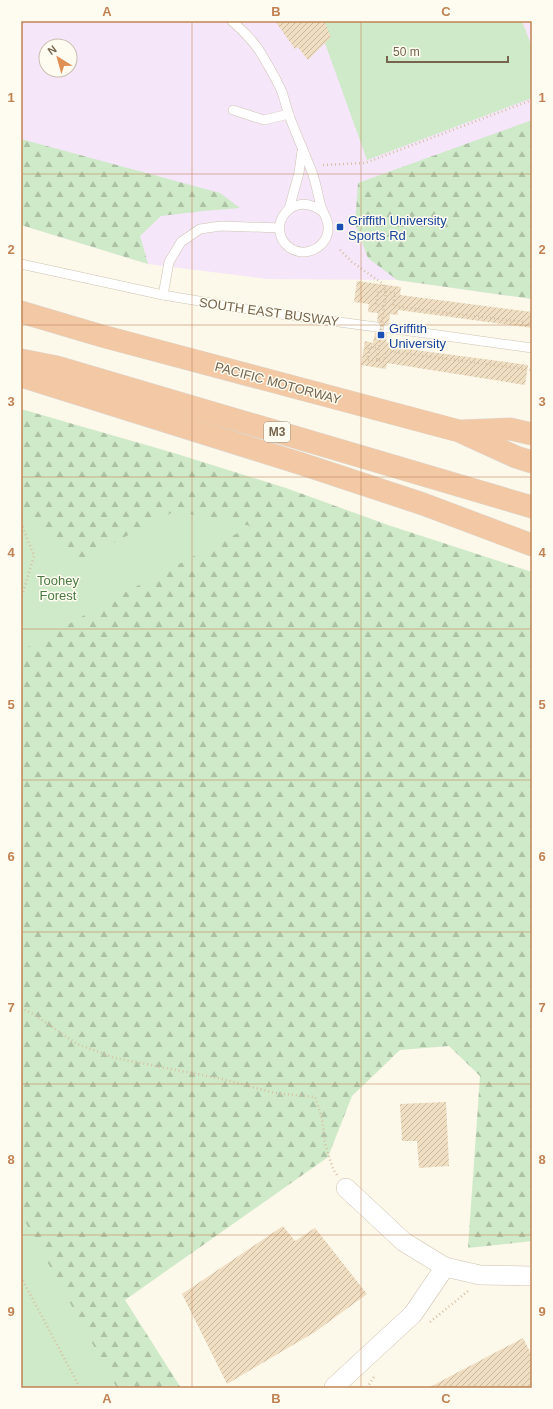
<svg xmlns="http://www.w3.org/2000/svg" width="553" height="1409" viewBox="0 0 553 1409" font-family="Arial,sans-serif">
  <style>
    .education { fill: #f5e6f9; fill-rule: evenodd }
    .forest { fill: url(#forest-firs) }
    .park { fill: #cfeac8 }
    .building { fill: url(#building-hatch) }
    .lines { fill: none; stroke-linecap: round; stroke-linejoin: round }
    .lane-casing { stroke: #cec3b0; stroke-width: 10 }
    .street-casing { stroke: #cec3b0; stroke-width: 20 }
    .highway-casing { stroke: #dbd7d1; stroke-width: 23 }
    .path { stroke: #d6c1a5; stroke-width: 2.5; stroke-dasharray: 1 3; stroke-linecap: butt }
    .lane { stroke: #fff; stroke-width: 9 }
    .street { stroke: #fff; stroke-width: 19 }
    .highway { stroke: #f3c8a4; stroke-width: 22 }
    .path-bridge { stroke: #d6c1a5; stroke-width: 2.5; stroke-dasharray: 1 3; stroke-linecap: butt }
    .grid { fill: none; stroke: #c08253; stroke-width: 1; stroke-opacity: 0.55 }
    .transit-dot { fill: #1a4fb4; stroke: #fefcf0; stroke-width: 1.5 }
    .labels { text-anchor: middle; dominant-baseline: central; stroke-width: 3; stroke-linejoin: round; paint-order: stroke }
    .shield { fill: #fefcf0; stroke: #9f927f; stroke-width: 1 }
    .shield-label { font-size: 12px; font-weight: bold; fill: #76644e }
    .transit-label { font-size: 13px; fill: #164399; stroke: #fefcf0; text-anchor: start }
    .street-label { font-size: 13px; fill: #76644e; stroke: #fefcf0 }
    .park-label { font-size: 13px; fill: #4c7b46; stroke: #fefcf0 }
    .neatline { fill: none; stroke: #c08253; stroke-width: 1.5 }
    .grid-label { font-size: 13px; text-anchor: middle; font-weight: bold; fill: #c08253 }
  </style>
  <defs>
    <pattern id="forest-firs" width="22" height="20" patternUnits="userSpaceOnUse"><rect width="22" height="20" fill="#cfeac8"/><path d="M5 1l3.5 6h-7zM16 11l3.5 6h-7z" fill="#adc1a5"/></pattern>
    <pattern id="building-hatch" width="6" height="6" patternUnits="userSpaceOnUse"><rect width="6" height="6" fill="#f0dec2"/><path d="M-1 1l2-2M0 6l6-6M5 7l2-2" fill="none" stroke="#c7b8a0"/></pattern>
  </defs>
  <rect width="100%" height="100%" fill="#fcf8ea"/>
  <!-- education -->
  <path class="education" d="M 21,21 L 532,21 L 532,299 L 397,280 L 267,279 L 148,264 L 21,225 ZM 46,46 L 70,46 L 70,70 L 46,70 Z"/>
  <!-- forest -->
  <g class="forest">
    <polygon points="532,120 532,299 397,280 368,258 355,224 358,183"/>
    <polygon points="21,139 220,193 240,208 203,211 161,216 140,236 148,264 21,225"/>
    <polygon points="21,409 174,453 286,488 388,525 532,572 532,1241 468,1248 480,1076 449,1046 400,1050 352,1096 328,1157 125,1300 181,1388 21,1388"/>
  </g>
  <!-- park -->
  <g class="park">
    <polygon points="317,21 522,21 532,47 532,98 367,160"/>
    <polygon points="21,506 82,559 175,511 251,526 122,594 21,651"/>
    <polygon points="21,1214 117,1388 21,1388"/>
  </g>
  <!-- building -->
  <g class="building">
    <polygon points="275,21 324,21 331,37 308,60 298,47 295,49"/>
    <polygon points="357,281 401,287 400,295 532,312 532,328 398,310 398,315 390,314 389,322 384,324 382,328 384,332 387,334 386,342 392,343 392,347 528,365 525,385 387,363 386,369 361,365 365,341 373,343 375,333 380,331 382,327 380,323 377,321 378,313 368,312 369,304 354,302"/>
    <polygon points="446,1102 449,1166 419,1168 417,1141 402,1141 400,1104"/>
    <polygon points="283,1226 295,1241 315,1228 367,1294 315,1332 227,1384 182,1294"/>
    <polygon points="523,1338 532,1356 532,1388 428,1388"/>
  </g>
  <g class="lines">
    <defs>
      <g id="lane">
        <path d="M 232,21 C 243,31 255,42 262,55 C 269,67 277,80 282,92 C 285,101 287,110 290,118 C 297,136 305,154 312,172 C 316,183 318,195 321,207 C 323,213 328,219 328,226 C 329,238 321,248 310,251 C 304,253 296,252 290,248 C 264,229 291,187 323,212"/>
        <polyline points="233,110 264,120 289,114"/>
        <polyline points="289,209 299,173 302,151"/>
        <polyline points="21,264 163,295 265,312 376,327"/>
        <polyline points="163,295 169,262 181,242 200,229 221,226 280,228"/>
        <polyline points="388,328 532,348"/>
      </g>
      <g id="street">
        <polyline points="346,1188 404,1242 445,1267 480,1275 532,1276"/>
        <polyline points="334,1387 413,1314 445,1267"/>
      </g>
      <g id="highway">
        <polyline points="21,312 102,336 459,431 516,457 532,462"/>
        <polyline points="21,360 57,367 532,507"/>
        <polyline points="21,376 302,464 423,504 532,545"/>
        <polyline points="462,431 510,429 532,434"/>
      </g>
    </defs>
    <!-- lane casing -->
    <use href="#lane" class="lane-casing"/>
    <!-- street casing -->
    <use href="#street" class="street-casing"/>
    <!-- highway casing -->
    <use href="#highway" class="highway-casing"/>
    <!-- path -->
    <g class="path">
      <polyline points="323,165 365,163 532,100"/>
      <polyline points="340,250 352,262 383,284 386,292 378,291 376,305 384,306"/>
      <polyline points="385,300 386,292 395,293 393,306 524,322"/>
      <polyline points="378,354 377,360 384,361 386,351 532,370"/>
      <polyline points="377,360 368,360 369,347 379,348"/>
      <polyline points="21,523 34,556 21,599"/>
      <polyline points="21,1008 33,1014 77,1044 115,1058 222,1079 275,1093 315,1097 322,1118 325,1144 333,1169 337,1175"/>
      <polyline points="21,1277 80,1388"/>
      <polyline points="430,1322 468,1291"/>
      <polyline points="367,1388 375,1375"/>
    </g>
    <!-- lane -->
    <use href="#lane" class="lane"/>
    <!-- street -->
    <use href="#street" class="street"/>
    <!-- highway -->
    <use href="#highway" class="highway"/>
    <!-- path-bridge -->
    <polyline class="path-bridge" points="378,354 385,300"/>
  </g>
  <!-- grid -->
  <path class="grid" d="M 192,21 L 192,1388M 361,21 L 361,1388M 21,174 L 532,174M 21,325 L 532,325M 21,477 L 532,477M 21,629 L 532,629M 21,780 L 532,780M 21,932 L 532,932M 21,1084 L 532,1084M 21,1235 L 532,1235"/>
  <!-- markers -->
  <g class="transit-dot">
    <rect x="336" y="223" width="8" height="8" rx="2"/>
    <rect x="377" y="331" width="8" height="8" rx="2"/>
  </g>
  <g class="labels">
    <!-- shield labels -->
    <rect class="shield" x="264" y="422" width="26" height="20" rx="3"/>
    <g class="shield-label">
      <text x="277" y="432">M3</text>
    </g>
    <!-- transit labels -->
    <g class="transit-label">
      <text x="348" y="220">Griffith University<tspan x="348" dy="15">Sports Rd</tspan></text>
      <text x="389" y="328">Griffith<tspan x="389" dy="15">University</tspan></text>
    </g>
    <!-- street labels -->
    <g class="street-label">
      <text transform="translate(269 312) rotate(8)">SOUTH EAST BUSWAY</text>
      <text transform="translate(278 383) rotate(15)">PACIFIC MOTORWAY</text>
    </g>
    <!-- park labels -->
    <g class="park-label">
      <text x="58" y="580">Toohey<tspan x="58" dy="15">Forest</tspan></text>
    </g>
  </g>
  <!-- border -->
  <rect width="553" height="1409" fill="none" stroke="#fefcf0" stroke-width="44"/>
  <!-- north arrow -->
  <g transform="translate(58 58) rotate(323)"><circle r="19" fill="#fefcf0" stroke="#c8bfaf"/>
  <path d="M0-3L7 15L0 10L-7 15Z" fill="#e08f55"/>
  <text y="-6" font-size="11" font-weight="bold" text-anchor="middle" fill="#76644e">N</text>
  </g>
  <!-- scale -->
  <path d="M387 56v6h121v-6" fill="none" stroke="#76644e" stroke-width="2"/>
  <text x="393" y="56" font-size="12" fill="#76644e" stroke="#fefcf0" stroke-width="3" paint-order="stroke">50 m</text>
  <rect x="22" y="22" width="509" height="1365" class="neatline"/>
  <g class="grid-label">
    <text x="107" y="16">A</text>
    <text x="276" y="16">B</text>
    <text x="446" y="16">C</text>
    <text x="11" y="102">1</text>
    <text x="542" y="102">1</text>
    <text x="11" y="254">2</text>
    <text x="542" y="254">2</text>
    <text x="11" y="406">3</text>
    <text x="542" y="406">3</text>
    <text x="11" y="557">4</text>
    <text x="542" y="557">4</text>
    <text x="11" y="709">5</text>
    <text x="542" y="709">5</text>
    <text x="11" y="861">6</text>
    <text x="542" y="861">6</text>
    <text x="11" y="1012">7</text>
    <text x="542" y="1012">7</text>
    <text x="11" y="1164">8</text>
    <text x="542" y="1164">8</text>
    <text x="11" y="1316">9</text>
    <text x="542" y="1316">9</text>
    <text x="107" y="1403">A</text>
    <text x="276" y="1403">B</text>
    <text x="446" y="1403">C</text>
  </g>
</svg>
